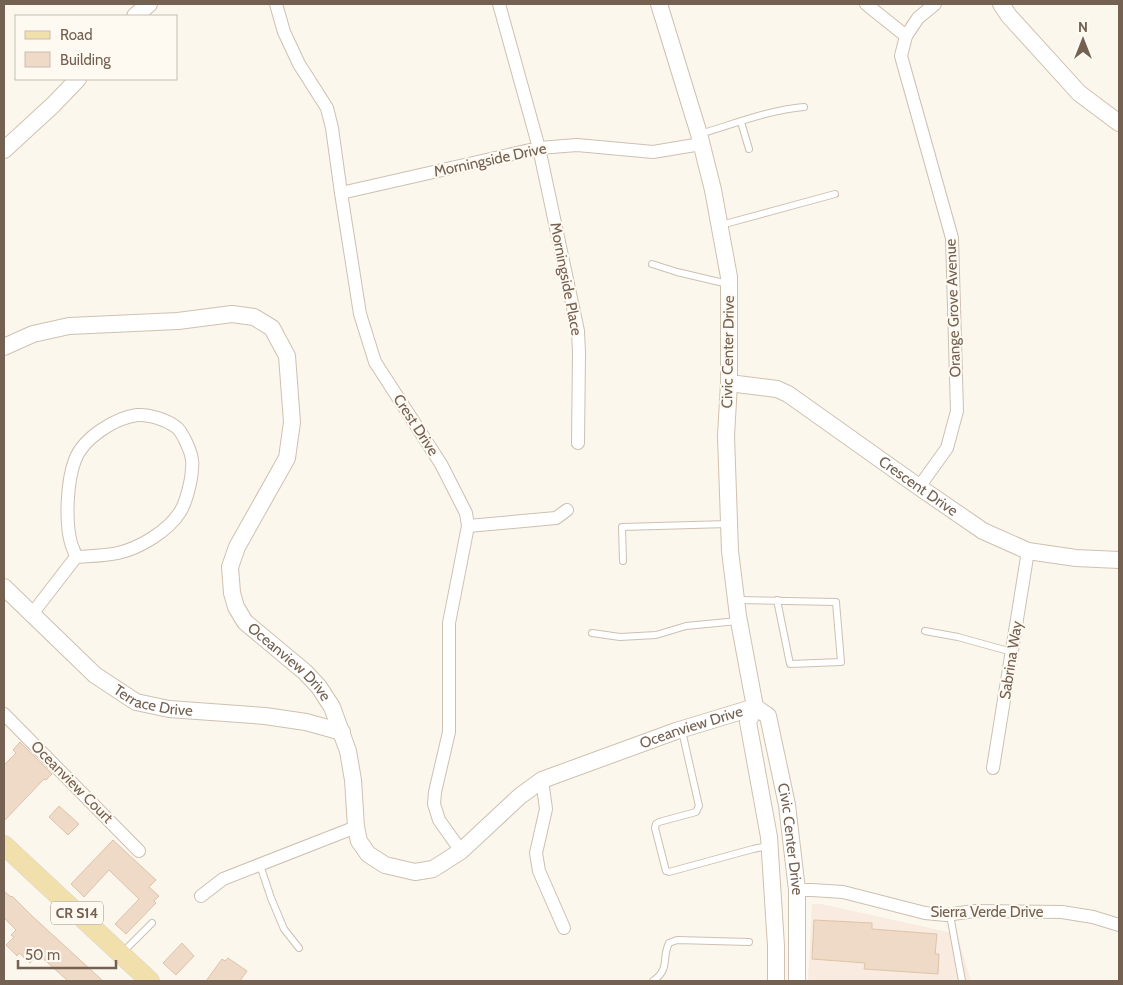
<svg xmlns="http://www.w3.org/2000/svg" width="1123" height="985" viewBox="0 0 1123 985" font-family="Cabin,sans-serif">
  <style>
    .commercial { fill: #faebe1 }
    .building { fill: #eedac6; stroke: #dfc3a8 }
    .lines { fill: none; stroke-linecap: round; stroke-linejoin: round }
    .lane-casing { stroke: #cdc0b2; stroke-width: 8 }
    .street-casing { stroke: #cdc0b2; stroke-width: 14 }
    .secondary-casing { stroke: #cfc1b0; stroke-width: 18 }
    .primary-casing { stroke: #d8d3ce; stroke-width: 20 }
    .lane { stroke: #fff; stroke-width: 6 }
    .street { stroke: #fff; stroke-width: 12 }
    .secondary { stroke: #fff; stroke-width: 16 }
    .primary { stroke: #f2e0ac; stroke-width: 19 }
    .labels { text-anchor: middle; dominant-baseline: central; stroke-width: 4; stroke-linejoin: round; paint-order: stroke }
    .shield { fill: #fefaf2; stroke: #9d8f81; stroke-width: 1 }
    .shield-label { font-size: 14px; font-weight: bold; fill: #746151 }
    .street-label { font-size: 15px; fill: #746151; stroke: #fefaf2 }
  </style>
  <rect width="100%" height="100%" fill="#fbf7ec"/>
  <!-- commercial -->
  <polygon class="commercial" points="812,904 821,904 957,934 971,981 808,981"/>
  <!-- building -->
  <g class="building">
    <polygon points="20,742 52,774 46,780 44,779 4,821 4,765 16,753 13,750"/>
    <polygon points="59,806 79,824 68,835 49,817"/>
    <polygon points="113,840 156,880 149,887 159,896 154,901 156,903 126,934 115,924 139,899 109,870 84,897 71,884"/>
    <polygon points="4,891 11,897 12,896 31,915 103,981 68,981 38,954 30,963 19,953 17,956 6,945 14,937 11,935 16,930 4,918"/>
    <polygon points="814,920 872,923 872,929 937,934 935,954 939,954 938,974 864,969 865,963 812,959"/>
    <polygon points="182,943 194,956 176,975 163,963"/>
    <polygon points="228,958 247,971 240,981 206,981 222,959 225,961"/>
  </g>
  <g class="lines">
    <defs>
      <g id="lane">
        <polyline points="741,122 749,149"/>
        <path d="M 700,134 C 734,124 769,110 804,107"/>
        <polyline points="721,225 835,194"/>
        <polyline points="652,264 677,272 728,284"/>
        <polyline points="623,561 622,527 728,524"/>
        <polyline points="738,600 836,602 841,662 790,664 777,600"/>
        <polyline points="925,631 958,637 1012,652"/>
        <polyline points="592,633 620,637 656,635 686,626 738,621"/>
        <polyline points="682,731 699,806 696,812 659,822 656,824 655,828 666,871 669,872 753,849 768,846"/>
        <polyline points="260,865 271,898 284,929 299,948"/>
        <polyline points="950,915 962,981"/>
        <polyline points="122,953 152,923"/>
        <path d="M 653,981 C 671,968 661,959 669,943 L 677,940 L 749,942"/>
      </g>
      <g id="street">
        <polyline points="276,4 284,32 299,64 327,108 332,128 341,193 360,314 375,362 441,464 466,513 468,526 449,623 449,732 435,792 434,804 439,820 461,851"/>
        <polyline points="499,4 539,148 578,331 579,353 578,443"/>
        <polyline points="866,4 906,36"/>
        <polyline points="341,193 539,148 577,145 653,152 701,144"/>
        <polyline points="919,487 947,448 957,411 952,238 901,56 906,36 918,18 935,4"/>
        <polyline points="468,526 556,518 567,510"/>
        <path d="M 32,614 L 76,557 C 90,556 105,556 118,553 C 140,548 168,531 180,512 C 186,503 192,479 192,468 C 192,466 193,463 192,461 C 192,453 182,431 176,427 C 167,420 149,414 137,415 C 115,418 83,438 75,460 C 67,481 65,521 71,543 C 72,547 75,552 76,557"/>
        <polyline points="4,714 139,851"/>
        <polyline points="993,768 1028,551"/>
        <polyline points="542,780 546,809 536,853 539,871 564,928"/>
        <polyline points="797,890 812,890 843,892 925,913 946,915 974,911 1062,912 1093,917 1119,925"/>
        <polyline points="201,896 223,879 356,827"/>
      </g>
      <g id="secondary">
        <polyline points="659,4 699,134 713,190 729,277 729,383 726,436 730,551 738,616 755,707 748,722 769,837 776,946 776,981"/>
        <polyline points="1001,4 1009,16 1079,93 1119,123"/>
        <polyline points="135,16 149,4"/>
        <polyline points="4,150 53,105 78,79"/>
        <path id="s1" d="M 4,347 L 33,334 L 69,326 L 178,321 L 232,314 L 254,317 L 272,328 L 287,356 L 292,422 L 287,458 L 237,547 L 230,567 L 232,593 L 236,607 L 245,622 L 305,672 L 319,687 L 332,707 L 348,751 L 353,780 L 356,827 L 359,841 L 368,854 L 385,865 L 415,872 L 433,869 L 461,851 L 520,796 L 542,780 L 676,731 L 755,707"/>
        <path id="s2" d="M 729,383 L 777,389 L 788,394 L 919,487 L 983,531 L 1028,551 L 1076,558 L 1119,560"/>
        <path id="s3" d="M 4,587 L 95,675 L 136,702 L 169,709 L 265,716 L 306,722 L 342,732"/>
        <path id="s4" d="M 755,707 L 768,716 L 787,805 L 797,890 L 797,981"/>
      </g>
      <polyline id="primary" points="4,845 150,981"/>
    </defs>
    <!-- lane casing -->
    <use href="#lane" class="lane-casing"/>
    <!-- street casing -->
    <use href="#street" class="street-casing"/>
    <!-- secondary casing -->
    <use href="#secondary" class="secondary-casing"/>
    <!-- primary casing -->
    <use href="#primary" class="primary-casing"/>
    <!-- lane -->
    <use href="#lane" class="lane"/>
    <!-- street -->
    <use href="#street" class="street"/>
    <!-- secondary -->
    <use href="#secondary" class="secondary"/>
    <!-- primary -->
    <use href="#primary" class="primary"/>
  </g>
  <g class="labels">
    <!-- shield labels -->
    <rect class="shield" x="51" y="901.5" width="52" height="23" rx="4"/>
    <g class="shield-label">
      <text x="77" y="913">CR S14</text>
    </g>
    <!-- street labels -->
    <g class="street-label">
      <text transform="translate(490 160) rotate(-12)">Morningside Drive</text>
      <text transform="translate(566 279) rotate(79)">Morningside Place</text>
      <text transform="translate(953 308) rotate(-92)">Orange Grove Avenue</text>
      <text transform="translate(728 352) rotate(-89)">Civic Center Drive</text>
      <text transform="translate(416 425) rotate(57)">Crest Drive</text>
      <text stroke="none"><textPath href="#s2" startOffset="220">Crescent Drive</textPath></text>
      <text transform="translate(1011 660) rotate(-81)">Sabrina Way</text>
      <text stroke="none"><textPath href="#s1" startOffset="651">Oceanview Drive</textPath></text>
      <text stroke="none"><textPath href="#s3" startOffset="192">Terrace Drive</textPath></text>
      <text stroke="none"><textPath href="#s1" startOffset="1236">Oceanview Drive</textPath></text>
      <text transform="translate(72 782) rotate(45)">Oceanview Court</text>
      <text stroke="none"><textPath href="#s4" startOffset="141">Civic Center Drive</textPath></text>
      <text x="987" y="912">Sierra Verde Drive</text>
    </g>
  </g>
  <!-- border -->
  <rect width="1123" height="985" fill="none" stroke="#746151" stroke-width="10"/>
  <!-- legend -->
  <rect x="15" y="15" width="162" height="65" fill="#fefaf2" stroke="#c7bdb2"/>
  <rect x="25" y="31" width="25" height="8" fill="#f2e0ac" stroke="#c7bdb2"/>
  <text x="60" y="40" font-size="15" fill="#746151">Road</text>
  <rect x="25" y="52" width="25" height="15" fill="#eedac6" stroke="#c7bdb2"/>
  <text x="60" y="65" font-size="15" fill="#746151">Building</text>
  <!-- north arrow -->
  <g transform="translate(1083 40)" stroke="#fefaf2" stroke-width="4" paint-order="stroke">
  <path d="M0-4L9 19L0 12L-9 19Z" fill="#746151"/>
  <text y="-8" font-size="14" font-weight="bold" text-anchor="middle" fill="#746151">N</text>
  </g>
  <!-- scale -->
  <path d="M18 960v8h98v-8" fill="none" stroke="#746151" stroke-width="2.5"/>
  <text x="25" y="960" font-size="15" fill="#746151" stroke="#fefaf2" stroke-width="4" paint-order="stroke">50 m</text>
</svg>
